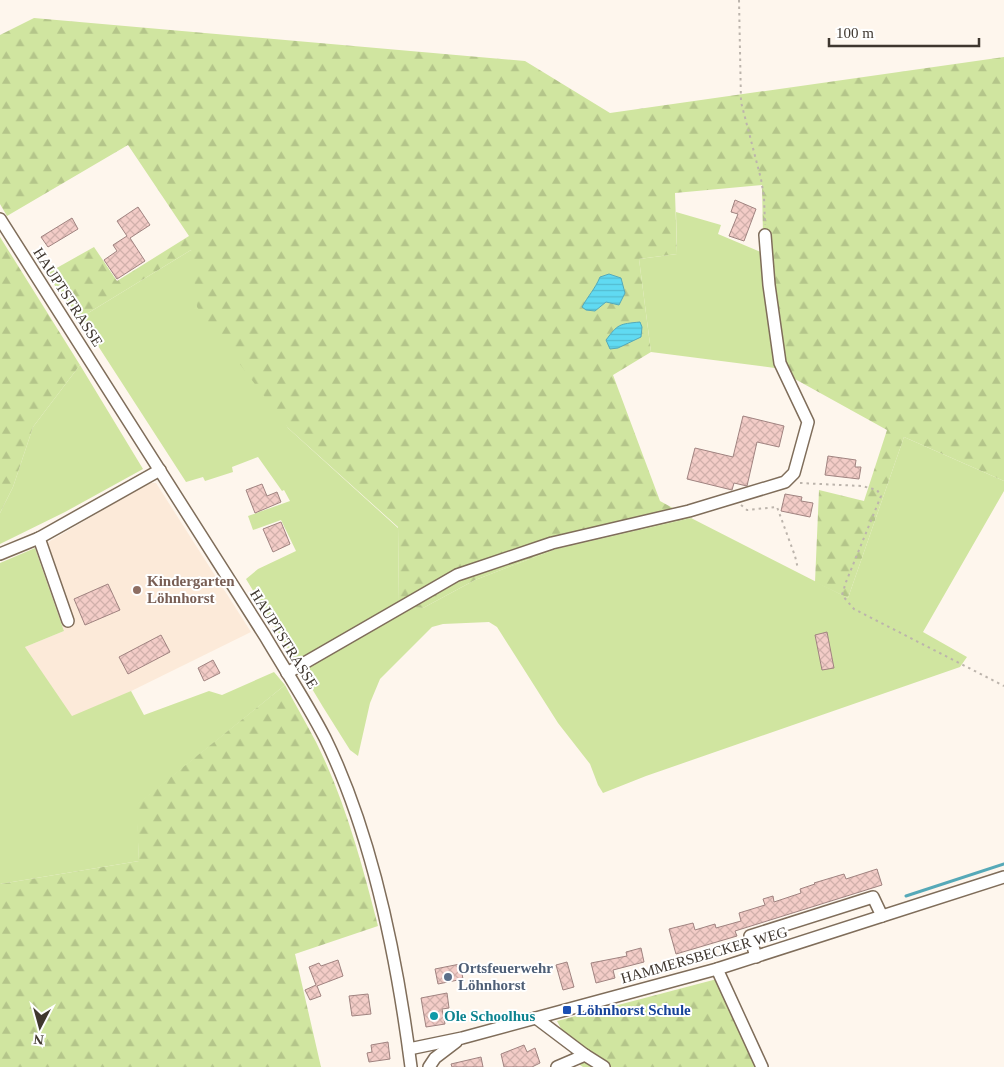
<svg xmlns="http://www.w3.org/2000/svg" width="1004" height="1067" viewBox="0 0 1004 1067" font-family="Georgia,serif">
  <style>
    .education { fill: #fcead9 }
    .grass { fill: #d0e5a0 }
    .forest { fill: url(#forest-firs) }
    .water { fill: url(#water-rules); stroke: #56a9b8 }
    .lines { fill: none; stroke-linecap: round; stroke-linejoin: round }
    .stream { stroke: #56a9b8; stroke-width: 3 }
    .building { fill: url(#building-cross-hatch); stroke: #a08380 }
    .minor-casing { stroke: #7f6d5a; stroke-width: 14 }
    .path { stroke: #bcb4ac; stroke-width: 2; stroke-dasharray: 2.5 4; stroke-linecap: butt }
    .minor { stroke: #fff; stroke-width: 11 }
    .education-dot { fill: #8d6e63; stroke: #fff; stroke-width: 2 }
    .service-dot { fill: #5c6f8a; stroke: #fff; stroke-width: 2 }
    .transit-dot { fill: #1a4fb4; stroke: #fff; stroke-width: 2 }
    .culture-dot { fill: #0f9aa8; stroke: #fff; stroke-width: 2 }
    .labels { text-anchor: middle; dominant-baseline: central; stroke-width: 4; stroke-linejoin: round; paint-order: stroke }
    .street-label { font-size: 15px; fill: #3f372f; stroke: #fff }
    .education-label { font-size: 15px; font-weight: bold; fill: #785e54; stroke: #fff; text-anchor: start }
    .service-label { font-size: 15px; font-weight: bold; fill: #4e5e75; stroke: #fff; text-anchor: start }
    .transit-label { font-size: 15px; font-weight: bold; fill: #164399; stroke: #fff; text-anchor: start }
    .culture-label { font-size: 15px; font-weight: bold; fill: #0d838f; stroke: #fff; text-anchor: start }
  </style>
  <defs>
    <pattern id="forest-firs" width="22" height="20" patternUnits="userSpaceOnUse" patternTransform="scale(1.25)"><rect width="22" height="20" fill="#d0e5a0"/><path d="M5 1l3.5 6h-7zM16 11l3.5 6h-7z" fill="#b4c58a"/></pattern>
    <pattern id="water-rules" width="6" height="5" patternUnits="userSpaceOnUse" patternTransform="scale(1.25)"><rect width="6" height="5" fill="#60daf2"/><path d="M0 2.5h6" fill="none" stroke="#54bcd0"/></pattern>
    <pattern id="building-cross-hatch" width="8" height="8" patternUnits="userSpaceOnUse" patternTransform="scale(1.25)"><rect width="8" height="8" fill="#f3ccc7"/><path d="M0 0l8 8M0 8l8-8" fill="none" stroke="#d1b0ab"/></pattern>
  </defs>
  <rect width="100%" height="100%" fill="#fef6ed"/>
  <!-- education -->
  <polygon class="education" points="149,483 156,483 251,632 113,700 72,717 25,647 64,631 35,548 45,544"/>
  <!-- grass -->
  <g class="grass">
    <polygon points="676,212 721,225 718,234 763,253 764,289 775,368 651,352 639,259 677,254"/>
    <polygon points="191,250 288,428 398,528 399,604 423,608 475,580 556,549 691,518 848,598 904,437 1004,481 1004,491 923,632 967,657 960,667 646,776 603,793 598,785 590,764 558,723 497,627 489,622 443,624 432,627 380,679 370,703 358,756 350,750 323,707 246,579 258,569 296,551 281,520 253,530 248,516 290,501 284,490 282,491 258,457 232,467 233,472 205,481 203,477 186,482 80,318"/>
    <polygon points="80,365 143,469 65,512 0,544 0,513 13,487 33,427"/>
    <polygon points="35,548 64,631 25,647 72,716 131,691 144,715 209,691 222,695 274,672 285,685 137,805 139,861 0,884 0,563"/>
  </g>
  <!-- forest -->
  <g class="forest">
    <polygon points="34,18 525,61 610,113 1004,57 1004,481 904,437 848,598 815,582 819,490 864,501 887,430 775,368 764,289 762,185 675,193 677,254 639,259 651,352 613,375 660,501 691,518 556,549 475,580 423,608 399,605 398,527 288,428 197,307 191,250 80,318 46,274 94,247 117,281 189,236 128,145 7,216 0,204 0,35"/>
    <polygon points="0,237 80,365 33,427 13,487 0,513"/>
    <path d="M 285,685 C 295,704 306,723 316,742 C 345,800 362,864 378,926 L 295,954 L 321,1067 L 0,1067 L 0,884 L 139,861 L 136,805 Z"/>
    <polygon points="717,979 757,1067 583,1067 580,1065 557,1021"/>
  </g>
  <!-- water -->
  <g class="water">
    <path d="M 609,274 L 621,278 L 625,293 L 619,305 L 606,302 L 595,311 L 586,310 L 582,307 C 588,296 595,289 600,277 Z"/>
    <path d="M 640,322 L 642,327 L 641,337 L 618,348 L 610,349 L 606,340 C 618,324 619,324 640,322 Z"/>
  </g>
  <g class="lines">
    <!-- stream -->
    <polyline class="stream" points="906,896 1004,864"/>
  </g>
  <!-- building -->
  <g class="building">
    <polygon points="735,200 756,209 744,241 729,236 738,214 731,212"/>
    <polygon points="138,207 150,225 130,238 145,261 117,279 104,260 117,251 113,245 127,236 117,221"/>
    <polygon points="72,218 78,229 48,247 41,237"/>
    <polygon points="743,416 784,426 779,447 757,442 747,486 734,483 732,490 687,479 695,448 733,457"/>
    <polygon points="828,456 856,460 855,467 861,467 859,479 825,475"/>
    <polygon points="262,484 267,496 277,492 281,502 255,513 246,490"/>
    <polygon points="785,494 802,497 801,501 813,503 810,517 781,511"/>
    <polygon points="281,522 290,544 273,552 263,529"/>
    <polygon points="108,584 120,610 85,625 74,599"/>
    <polygon points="827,632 834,668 822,670 815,635"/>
    <polygon points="161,635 170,652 128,674 119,657"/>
    <polygon points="213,660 220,673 204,681 198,668"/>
    <polygon points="877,869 882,885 735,931 737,936 676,954 669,929 693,923 695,930 715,924 716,928 741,921 739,913 765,905 763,899 773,896 774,902 801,893 800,889 815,884 814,883 844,874 846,879"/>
    <polygon points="641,948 644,962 613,970 615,978 596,983 591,963 627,956 626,952"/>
    <polygon points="338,960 343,976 317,986 321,996 310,1000 305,990 316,985 309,967 319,963 321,966"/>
    <polygon points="567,962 574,987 563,990 556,965"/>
    <polygon points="460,964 463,979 438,984 435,969"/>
    <polygon points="447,993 449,1008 442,1009 445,1024 426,1027 421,998"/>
    <polygon points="368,994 371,1014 352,1016 349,996"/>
    <polygon points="388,1042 390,1059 369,1062 367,1053 372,1052 371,1045"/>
    <polygon points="524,1045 527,1052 535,1048 540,1063 532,1067 504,1067 501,1054"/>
    <polygon points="481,1057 483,1067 452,1067 451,1064"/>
  </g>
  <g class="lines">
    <defs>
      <g id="minor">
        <path d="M 0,219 L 265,636 C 285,670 307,703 325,738 C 373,836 397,958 411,1067"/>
        <polyline points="39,538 68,621"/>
        <polyline points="0,554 39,538 160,470"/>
        <polyline points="287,673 457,575 552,543 689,511 785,482 794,473 808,422 780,363 769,285 765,235"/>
        <polyline points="756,957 750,936 873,897 882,916"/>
        <polyline points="717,969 762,1067"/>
        <polyline points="536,1018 585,1055 557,1067"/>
        <polyline points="409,1049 462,1038 717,969 1004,877"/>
        <polyline points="585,1055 604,1067"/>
        <polyline points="429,1067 435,1058 456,1042"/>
      </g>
    </defs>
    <!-- minor casing -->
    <use href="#minor" class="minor-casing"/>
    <!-- path -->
    <g class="path">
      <polyline points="739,0 741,102 761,179 764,197 765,225"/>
      <polyline points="800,483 862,486 877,490 881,496 846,582 842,595 854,609 1004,686"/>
      <polyline points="741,505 747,510 777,507 795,556 798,569"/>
    </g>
    <!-- minor -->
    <use href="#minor" class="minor"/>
  </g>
  <!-- markers -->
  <circle class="education-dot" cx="137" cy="590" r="5"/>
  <circle class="service-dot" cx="448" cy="977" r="5"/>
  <rect class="transit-dot" x="562" y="1005" width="10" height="10" rx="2.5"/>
  <circle class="culture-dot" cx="434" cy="1016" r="5"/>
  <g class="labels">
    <!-- street labels -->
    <g class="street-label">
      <text transform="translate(68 297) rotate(57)">HAUPTSTRASSE</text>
      <text transform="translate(284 639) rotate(58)">HAUPTSTRASSE</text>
      <text transform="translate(704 955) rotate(-16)">HAMMERSBECKER WEG</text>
    </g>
    <!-- education labels -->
    <g class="education-label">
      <text x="147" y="581">Kindergarten<tspan x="147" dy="17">Löhnhorst</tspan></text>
    </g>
    <!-- service labels -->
    <g class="service-label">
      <text x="458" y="968">Ortsfeuerwehr<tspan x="458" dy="17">Löhnhorst</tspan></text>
    </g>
    <!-- transit labels -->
    <g class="transit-label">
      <text x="577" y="1010">Löhnhorst Schule</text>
    </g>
    <!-- culture labels -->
    <g class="culture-label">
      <text x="444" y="1016">Ole Schoolhus</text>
    </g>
  </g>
  <!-- north arrow -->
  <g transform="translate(40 1027) rotate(186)" stroke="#ffffff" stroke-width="4" paint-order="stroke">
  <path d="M0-4L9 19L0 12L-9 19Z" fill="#3f372f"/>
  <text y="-8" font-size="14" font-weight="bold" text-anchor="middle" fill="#3f372f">N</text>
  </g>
  <!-- scale -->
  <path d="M829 38v8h150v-8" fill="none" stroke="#3f372f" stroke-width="2.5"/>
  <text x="836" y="38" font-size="15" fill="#3f372f" stroke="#ffffff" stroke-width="4" paint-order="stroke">100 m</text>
</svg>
